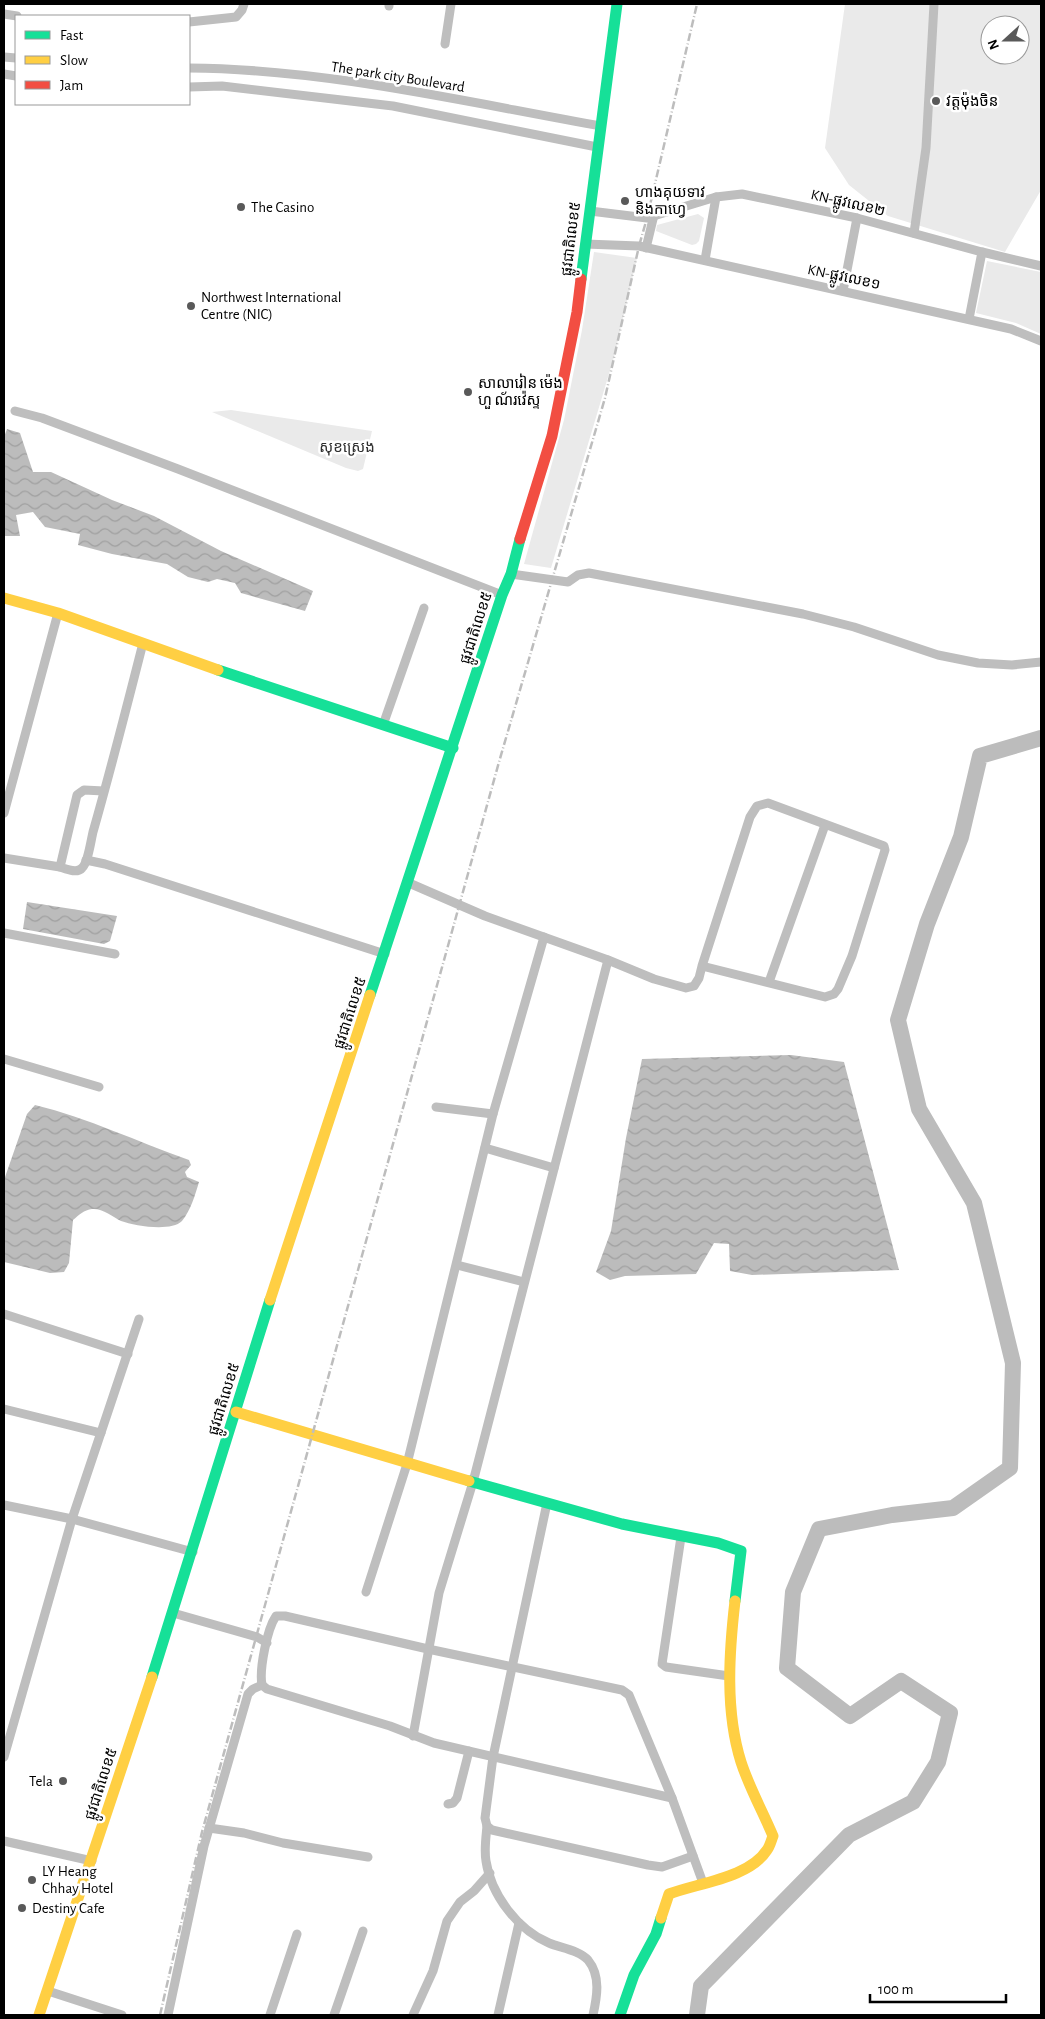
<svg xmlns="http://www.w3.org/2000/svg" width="1045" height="2019" viewBox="0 0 1045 2019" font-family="'Alegreya Sans','Noto Sans Khmer',sans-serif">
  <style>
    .park { fill: #eaeaea; fill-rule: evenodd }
    .water { fill: url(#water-waves) }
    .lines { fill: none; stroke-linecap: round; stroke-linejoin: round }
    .river { stroke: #bcbcbc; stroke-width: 16 }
    .street { stroke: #bebebe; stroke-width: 9 }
    .fast { stroke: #16e098; stroke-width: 11 }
    .slow { stroke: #ffcf43; stroke-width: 11 }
    .jam { stroke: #f24e42; stroke-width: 11 }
    .rail { stroke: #bdbdbd; stroke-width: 2.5; stroke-dasharray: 8 2.5 1 2.5; stroke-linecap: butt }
    .poi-dot { fill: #595959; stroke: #fff; stroke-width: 2 }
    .labels { text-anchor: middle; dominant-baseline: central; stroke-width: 5; stroke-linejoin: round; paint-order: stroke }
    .street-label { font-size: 15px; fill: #000; stroke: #fff }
    .poi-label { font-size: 15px; fill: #000; stroke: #fff; text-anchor: start }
    .park-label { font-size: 15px; fill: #2f2f2f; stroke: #fff }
  </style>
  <defs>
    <pattern id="water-waves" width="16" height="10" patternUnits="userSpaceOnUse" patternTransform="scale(1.25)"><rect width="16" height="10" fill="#bcbcbc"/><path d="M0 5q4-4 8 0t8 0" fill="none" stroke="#a0a0a0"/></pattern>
  </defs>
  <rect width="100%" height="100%" fill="#fff"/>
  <!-- park -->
  <g class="park">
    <path d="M 845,4 L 1041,4 L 1041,190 L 1005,252 L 888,216 L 849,185 L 825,148 ZM 990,25 L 1020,25 L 1020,55 L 990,55 Z"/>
    <polygon points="698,214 704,218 699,241 696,244 692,245 656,231 657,225"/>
    <polygon points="594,252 637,258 614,357 551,568 524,564 564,420 582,330"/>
    <polygon points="987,261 1041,272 1041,334 1016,323 976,313"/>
    <polygon points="231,410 372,431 363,469 358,471 346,468 212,412"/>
  </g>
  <!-- water -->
  <g class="water">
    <polygon points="7,429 20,433 33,472 51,472 112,500 154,516 221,551 313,591 305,611 241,593 235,583 217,579 208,582 188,577 167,564 112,554 78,545 80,534 45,527 33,512 16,515 20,536 4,536 4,437"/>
    <polygon points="27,902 117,916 110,941 104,944 23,929"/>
    <polygon points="791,1055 844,1062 899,1270 752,1275 730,1271 729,1244 714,1243 696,1274 625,1276 610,1280 596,1272 611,1231 626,1138 642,1059"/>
    <path d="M 35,1105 C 88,1118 138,1142 189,1160 L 191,1165 L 185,1172 L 187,1177 L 199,1182 C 195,1195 191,1210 182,1221 C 171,1232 135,1226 121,1221 C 113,1217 102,1208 92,1209 C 84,1210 79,1215 73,1220 L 69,1263 L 64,1272 L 50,1273 L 4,1262 L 4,1180 L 27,1114 Z"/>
  </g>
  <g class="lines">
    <!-- river -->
    <polyline class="river" points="697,2015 701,1986 849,1835 913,1802 938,1762 950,1713 901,1681 850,1716 787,1668 793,1592 819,1529 892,1515 953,1508 1010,1468 1013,1363 974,1203 919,1109 898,1020 927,924 961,837 980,756 1041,738"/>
    <!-- street -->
    <g class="street">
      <polyline points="389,6 389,4"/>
      <polyline points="4,14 17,16"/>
      <polyline points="189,22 236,17 242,10 244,4"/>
      <polyline points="445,44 451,4"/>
      <polyline points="4,57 16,58"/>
      <path d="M 189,68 C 327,69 465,102 601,126"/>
      <polyline points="4,74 16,76"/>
      <polyline points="189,87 222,86 393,106 597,147"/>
      <polyline points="590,211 647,218 716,197 742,194 857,218 982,252 1041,266"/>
      <polyline points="914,233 926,148 934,4"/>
      <polyline points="585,244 639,246 1011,329 1041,341"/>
      <polyline points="646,248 654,215"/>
      <polyline points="705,260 716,197"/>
      <polyline points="843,291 857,218"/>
      <polyline points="969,319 982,252"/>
      <polyline points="15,411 42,418 178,469 502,595"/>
      <polyline points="511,574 568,582 578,575 589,573 803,614 854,627 938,655 978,663 1012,665 1041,662"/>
      <polyline points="383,725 424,608"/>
      <path d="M 104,791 L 84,790 L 77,795 L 60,867 C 66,869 77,874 82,868 C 88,863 91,840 93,832 C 111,769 127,706 143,643"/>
      <polyline points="4,813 58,613"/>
      <polyline points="4,858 60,867"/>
      <polyline points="86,860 105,864 385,954"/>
      <polyline points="409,883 485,916 608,960 654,979 686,988 694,986 699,978 702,966 750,817 757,806 768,803 884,846 885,850 852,956 838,989 834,994 825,997 702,966"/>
      <polyline points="4,933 115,954"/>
      <polyline points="769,982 825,825"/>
      <polyline points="4,1059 99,1087"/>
      <polyline points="436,1107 493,1114"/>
      <polyline points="485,1148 554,1168"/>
      <polyline points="457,1265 524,1282"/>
      <polyline points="4,1314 128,1354"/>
      <polyline points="4,1409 101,1433"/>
      <polyline points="547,1503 493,1757 485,1818 487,1826 492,1830 648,1865 662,1867 693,1856"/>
      <polyline points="4,1505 72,1519 193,1552"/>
      <polyline points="681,1537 662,1664 666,1667 729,1676"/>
      <polyline points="366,1592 407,1464 493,1114 544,937"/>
      <polyline points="173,1613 257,1637 267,1643"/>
      <path d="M 262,1685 C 259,1670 267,1629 276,1616 L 285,1616 L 428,1649 L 622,1690 L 629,1695 L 672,1798 L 703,1883"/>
      <polyline points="262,1685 267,1689 390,1726 434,1743 672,1798"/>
      <polyline points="413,1736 439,1593 473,1482 608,960"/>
      <polyline points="4,1757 72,1519 139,1319"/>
      <polyline points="448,1804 453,1803 457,1798 469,1751"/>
      <path d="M 487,1826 C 486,1837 484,1850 486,1861 C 491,1895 518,1930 549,1943 C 561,1948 579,1950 588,1960 C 601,1976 597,1997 593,2015"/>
      <polyline points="209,1828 244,1833 283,1843 368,1857"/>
      <polyline points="4,1841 92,1861"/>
      <polyline points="48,1991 122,2015"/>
      <polyline points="168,2015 204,1846 248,1694 253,1689 262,1685"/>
      <polyline points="270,2015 297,1934"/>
      <polyline points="334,2015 363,1931"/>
      <polyline points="413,2015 433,1971 447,1921 460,1902 474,1891 490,1873"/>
      <polyline points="498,2015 519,1923"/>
    </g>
    <!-- fast -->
    <g class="fast">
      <polyline points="581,279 617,4"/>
      <polyline points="218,670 453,748"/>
      <polyline points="370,995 502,595 511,574 520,539"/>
      <polyline points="469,1481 622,1524 718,1543 741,1551 735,1601"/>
      <polyline points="152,1677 270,1300"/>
      <polyline points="620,2015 634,1975 656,1934 661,1918"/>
    </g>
    <!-- slow -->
    <g class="slow">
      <polyline points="4,598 58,613 218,670"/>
      <polyline points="270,1300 370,995"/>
      <polyline points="236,1412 469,1481"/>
      <path d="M 661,1918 L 669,1894 C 698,1883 749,1878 767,1850 C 770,1846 771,1841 773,1836 C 763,1812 749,1787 741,1762 C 725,1711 729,1653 735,1601"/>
      <polyline points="39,2015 152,1677"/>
    </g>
    <!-- jam -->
    <polyline class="jam" points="520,539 552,436 577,312 581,279"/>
    <!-- rail -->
    <polyline class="rail" points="160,2015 202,1832 499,762 605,398 639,246 647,218 697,4"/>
  </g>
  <!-- markers -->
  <g class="poi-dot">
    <circle cx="936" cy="101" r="5"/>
    <circle cx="625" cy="201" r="5"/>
    <circle cx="241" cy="207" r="5"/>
    <circle cx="191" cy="306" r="5"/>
    <circle cx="468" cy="392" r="5"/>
    <circle cx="63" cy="1781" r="5"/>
    <circle cx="32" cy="1880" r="5"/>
    <circle cx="22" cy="1908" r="5"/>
  </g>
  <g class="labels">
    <!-- street labels -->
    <g class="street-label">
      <text transform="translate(398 77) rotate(9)">The park city Boulevard</text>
      <text transform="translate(848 203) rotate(13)">KN-ផ្លូវលេខ២</text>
      <text transform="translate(571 239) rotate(-83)">ផ្លូវជាតិលេខ៥</text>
      <text transform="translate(844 277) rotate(12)">KN-ផ្លូវលេខ១</text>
      <text transform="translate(476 628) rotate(-72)">ផ្លូវជាតិលេខ៥</text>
      <text transform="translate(350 1013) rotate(-72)">ផ្លូវជាតិលេខ៥</text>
      <text transform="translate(224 1399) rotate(-73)">ផ្លូវជាតិលេខ៥</text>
      <text transform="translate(101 1784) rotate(-72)">ផ្លូវជាតិលេខ៥</text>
    </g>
    <!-- poi labels -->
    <g class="poi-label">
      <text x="946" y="101">វត្តម៉ុងចិន</text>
      <text x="635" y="192">ហាងគុយទាវ<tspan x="635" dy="17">និងកាហ្វេ</tspan></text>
      <text x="251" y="207">The Casino</text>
      <text x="201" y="297">Northwest International<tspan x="201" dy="17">Centre (NIC)</tspan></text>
      <text x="478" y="383">សាលារៀន ម៉េង<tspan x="478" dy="17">ហួ ណ័រវ៉េស្ទ</tspan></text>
      <text x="53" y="1781" text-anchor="end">Tela</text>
      <text x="42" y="1871">LY Heang<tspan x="42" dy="17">Chhay Hotel</tspan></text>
      <text x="32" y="1908">Destiny Cafe</text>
    </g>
    <!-- park labels -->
    <g class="park-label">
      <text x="347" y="447">សុខស្រេង</text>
    </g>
  </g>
  <!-- border -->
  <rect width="1045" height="2019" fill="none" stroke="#000000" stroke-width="10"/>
  <!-- legend -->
  <rect x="15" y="15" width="175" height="90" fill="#ffffff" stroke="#999999"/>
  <rect x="25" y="31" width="25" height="8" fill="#16e098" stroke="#999999"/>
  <text x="60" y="40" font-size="15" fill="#000000">Fast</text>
  <rect x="25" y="56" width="25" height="8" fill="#ffcf43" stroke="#999999"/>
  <text x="60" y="65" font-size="15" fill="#000000">Slow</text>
  <rect x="25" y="81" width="25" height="8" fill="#f24e42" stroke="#999999"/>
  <text x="60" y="90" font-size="15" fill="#000000">Jam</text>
  <!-- north arrow -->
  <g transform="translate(1005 40) rotate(249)"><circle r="24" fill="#ffffff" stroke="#999999"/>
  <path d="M0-4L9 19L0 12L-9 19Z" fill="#595959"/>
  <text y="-8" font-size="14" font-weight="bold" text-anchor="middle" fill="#000000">N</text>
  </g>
  <!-- scale -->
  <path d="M870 1994v8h136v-8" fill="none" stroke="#000000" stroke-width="2.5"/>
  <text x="878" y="1994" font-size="15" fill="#000000" stroke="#ffffff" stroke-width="4" paint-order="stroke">100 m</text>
</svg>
